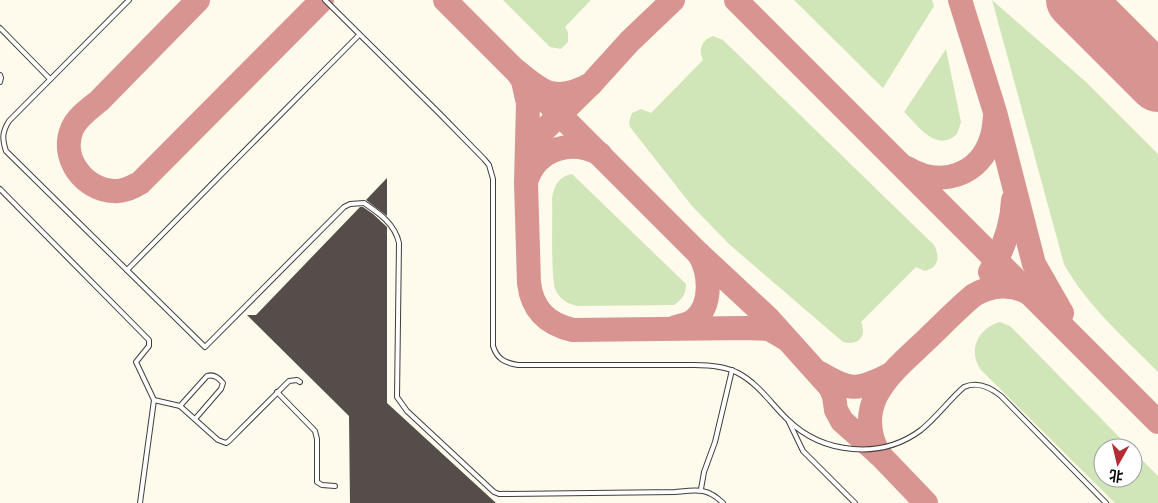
<svg xmlns="http://www.w3.org/2000/svg" width="1158" height="503" viewBox="0 0 1158 503" font-family="'Libre Baskerville','Noto Sans SC',serif">
  <style>
    .green { fill: #d0e6b8 }
    .lines { fill: none; stroke-linecap: round; stroke-linejoin: round }
    .taxiway { stroke: #d89490; stroke-width: 24 }
    .runway { stroke: #d89490; stroke-width: 58 }
    .building { fill: #544d49 }
    .service-casing { stroke: #3f3f3f; stroke-width: 6 }
    .service { stroke: #fff; stroke-width: 4 }
  </style>
  <rect width="100%" height="100%" fill="#fefaec"/>
  <!-- green -->
  <g class="green">
    <polygon points="503,0 591,0 565,27 568,32 568,42 561,49 550,47"/>
    <polygon points="794,0 932,0 934,6 883,88"/>
    <path d="M 992,0 L 1085,81 L 1158,154 L 1158,372 C 1124,337 1088,307 1064,264 Z"/>
    <path d="M 713,36 L 723,40 L 934,245 C 940,256 939,268 925,271 L 916,267 L 861,322 C 867,336 859,346 843,342 L 730,245 L 692,206 L 630,127 L 629,122 L 632,113 L 641,109 L 651,113 L 703,60 C 698,49 702,40 713,36 Z"/>
    <path d="M 946,49 L 961,122 L 957,134 C 954,136 950,140 947,140 C 930,145 915,122 904,112 Z"/>
    <path d="M 572,174 L 686,284 C 686,295 682,299 674,305 L 578,306 C 569,304 561,301 556,291 C 550,278 553,217 552,198 C 554,186 559,176 572,174 Z"/>
    <path d="M 1000,322 L 1010,326 L 1130,448 L 1103,448 L 1103,478 L 1133,478 L 1133,451 L 1158,476 L 1158,503 L 1115,503 L 981,370 C 967,351 978,328 1000,322 Z"/>
  </g>
  <g class="lines">
    <!-- taxiway -->
    <g class="taxiway">
      <path d="M 198,0 L 99,101 C 89,109 77,117 72,129 C 60,158 84,190 114,191 C 124,192 132,187 140,183 L 322,0"/>
      <polyline points="445,0 697,252 768,318 830,387 834,396 836,410 842,421 880,455 926,503"/>
      <polyline points="736,0 1158,422"/>
      <polyline points="960,0 995,112 1034,264 1062,313"/>
      <path d="M 591,84 C 557,102 545,95 517,71 L 523,81 L 528,103 L 526,183 L 529,283 C 532,309 547,324 573,330 L 746,328 L 769,329 L 786,339"/>
      <polyline points="528,157 532,143 543,131 591,84 630,41 673,0"/>
      <path d="M 907,168 C 940,188 981,176 992,136 C 994,130 994,123 995,117"/>
      <path d="M 527,179 C 538,148 572,139 600,154"/>
      <path d="M 990,272 C 1003,250 1012,226 1013,200"/>
      <path d="M 676,327 C 682,325 689,324 694,320 C 713,305 710,272 699,254"/>
      <path d="M 820,373 C 850,391 858,391 889,375"/>
      <path d="M 879,454 C 852,404 890,374 924,342 C 941,326 957,309 974,295 C 991,285 1013,283 1030,294"/>
    </g>
    <!-- runway -->
    <polyline class="runway" points="1075,0 1158,83"/>
  </g>
  <!-- building -->
  <g class="building">
    <polygon points="387,178 387,216 366,200"/>
    <polygon points="360,207 363,207 373,214 387,227 387,403 496,503 350,503 349,416 247,315 256,315"/>
  </g>
  <g class="lines">
    <defs>
      <g id="service">
        <path d="M 129,0 L 9,121 C 2,132 2,139 6,151 L 205,347 L 344,207 L 350,204 L 364,203 C 379,213 395,224 399,243 L 397,397 L 407,411 L 494,492 L 499,494 L 675,492 C 696,490 707,487 723,503"/>
        <path d="M 325,0 L 440,114 L 484,159 L 489,165 L 493,179 L 493,346 C 497,359 505,363 518,365 L 694,365 C 709,365 725,366 738,373 C 759,384 772,405 788,420 C 823,454 881,460 921,430 C 937,417 949,400 964,387 C 978,381 990,387 1001,396 L 1106,503"/>
        <polyline points="0,28 50,79"/>
        <polyline points="0,75 1,78 0,82"/>
        <polyline points="0,189 149,340 149,346 136,362 154,400 140,503"/>
        <polyline points="127,270 359,35"/>
        <polyline points="277,392 315,431 317,439 317,482 322,485 335,486"/>
        <polyline points="154,400 180,406 218,440 226,443 229,441 289,381 297,380 300,382"/>
        <path d="M 180,406 L 207,376 C 213,374 219,378 223,383 L 221,389 L 195,419"/>
        <polyline points="789,422 803,451 855,503"/>
        <polyline points="701,489 704,472 715,442 732,370"/>
      </g>
    </defs>
    <!-- service casing -->
    <use href="#service" class="service-casing"/>
    <!-- service -->
    <use href="#service" class="service"/>
  </g>
  <!-- north arrow -->
  <g transform="translate(1118 463) rotate(188)"><circle r="24" fill="#ffffff" stroke="#9e9e9e"/>
  <path d="M0-4L9 19L0 12L-9 19Z" fill="#b32d34"/>
  <text y="-8" font-size="14" font-weight="bold" text-anchor="middle" fill="#0c0c0c">北</text>
  </g>
</svg>
